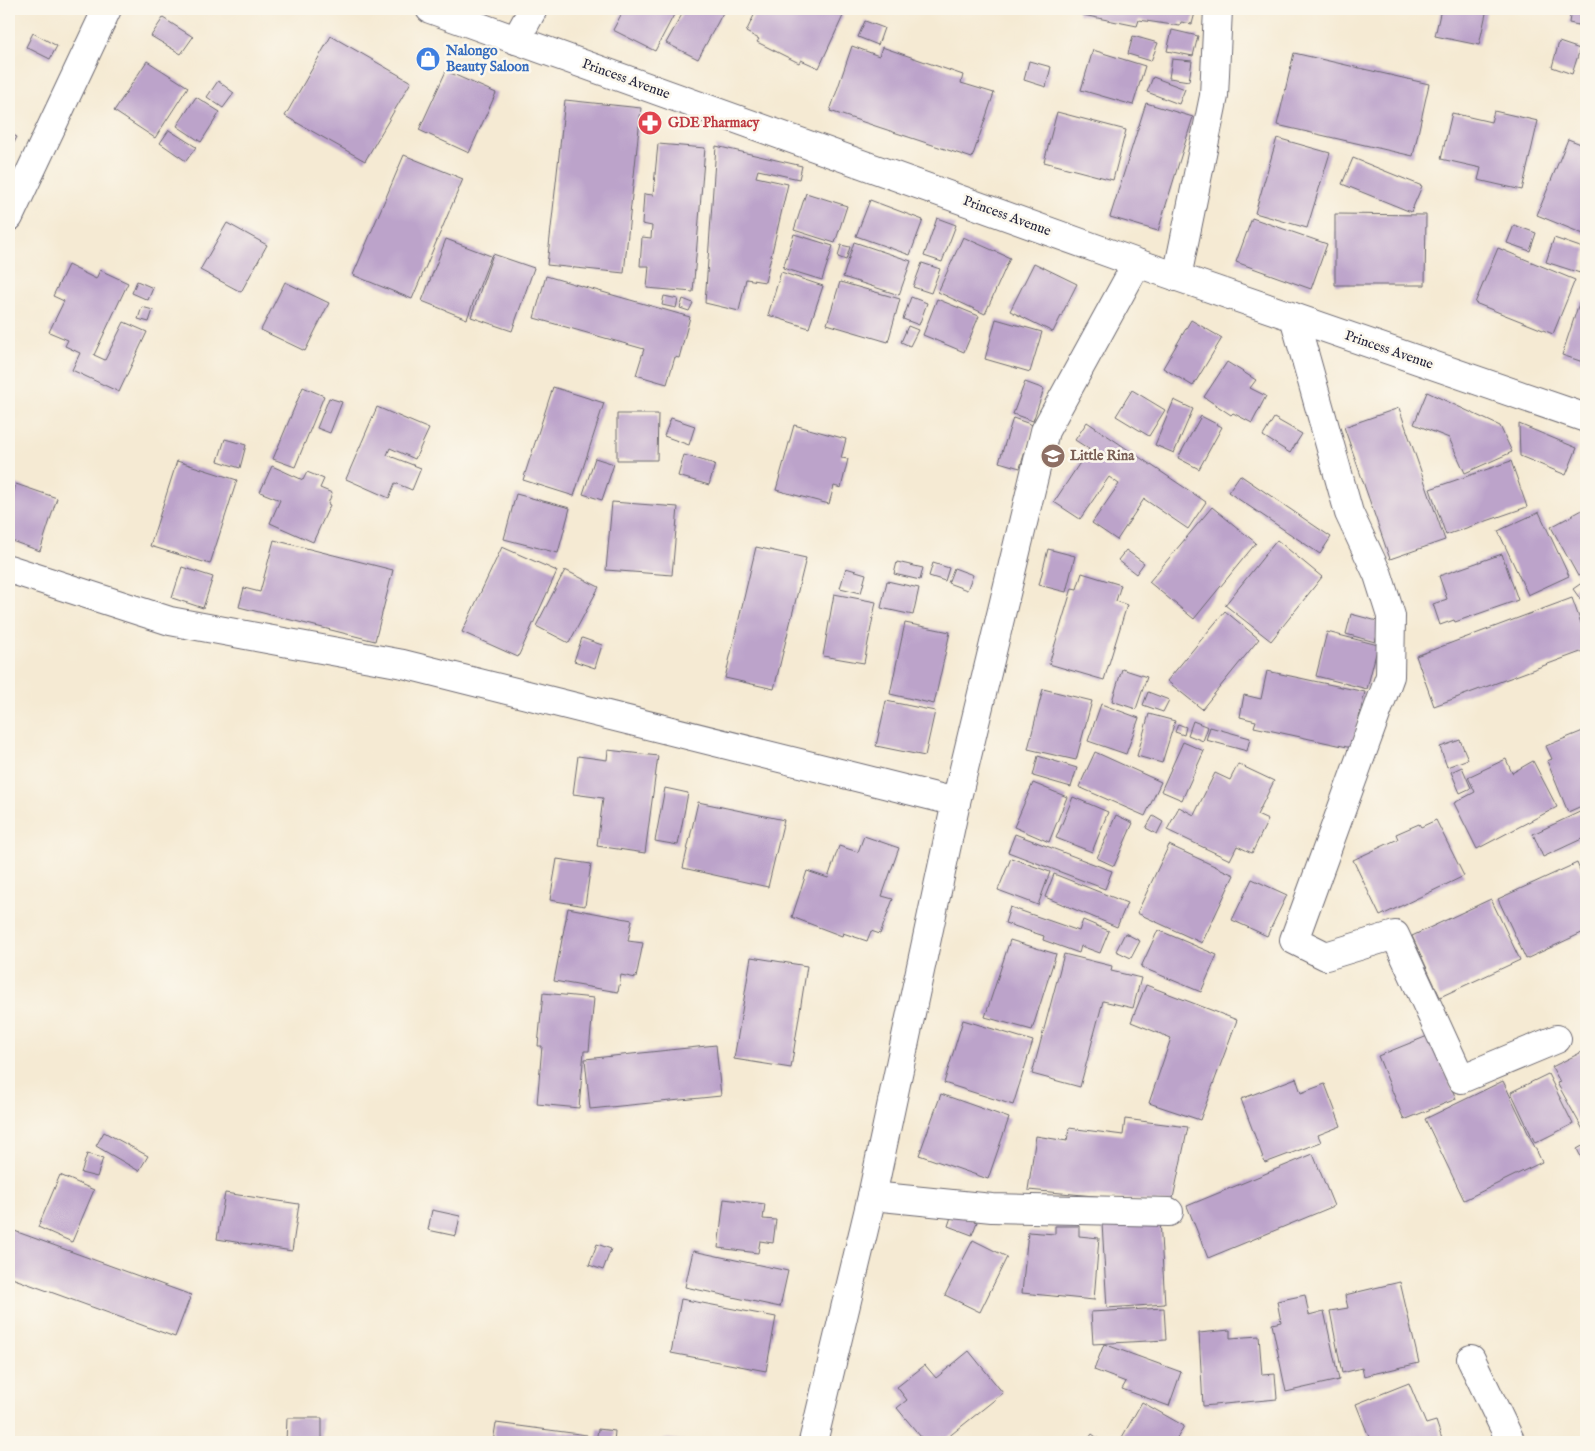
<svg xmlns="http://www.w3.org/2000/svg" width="1595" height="1451" viewBox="0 0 1595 1451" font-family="'IM FELL English',serif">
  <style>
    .building { fill: #bca3ca }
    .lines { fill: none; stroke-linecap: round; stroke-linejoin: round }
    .street-casing { stroke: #6c6870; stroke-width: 30 }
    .street { stroke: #fff; stroke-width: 28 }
    .labels { text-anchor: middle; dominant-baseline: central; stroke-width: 5; stroke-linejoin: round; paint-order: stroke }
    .shop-label { font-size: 14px; font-weight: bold; fill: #366cbe; stroke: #fbf7ec; text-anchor: start }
    .street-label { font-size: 14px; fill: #22223b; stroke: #fbf7ec }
    .health-label { font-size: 14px; font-weight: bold; fill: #be3a42; stroke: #fbf7ec; text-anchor: start }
    .education-label { font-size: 14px; font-weight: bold; fill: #785e54; stroke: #fbf7ec; text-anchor: start }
  </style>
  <rect width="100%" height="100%" fill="#fbf7ec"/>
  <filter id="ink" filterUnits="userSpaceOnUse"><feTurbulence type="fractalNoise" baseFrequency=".02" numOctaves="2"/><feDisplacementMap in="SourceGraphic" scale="10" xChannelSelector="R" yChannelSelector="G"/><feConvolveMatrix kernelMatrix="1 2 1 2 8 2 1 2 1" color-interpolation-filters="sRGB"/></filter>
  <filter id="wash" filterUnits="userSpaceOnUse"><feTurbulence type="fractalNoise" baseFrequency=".0096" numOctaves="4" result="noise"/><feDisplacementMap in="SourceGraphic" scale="20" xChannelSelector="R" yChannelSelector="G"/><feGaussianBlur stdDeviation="1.12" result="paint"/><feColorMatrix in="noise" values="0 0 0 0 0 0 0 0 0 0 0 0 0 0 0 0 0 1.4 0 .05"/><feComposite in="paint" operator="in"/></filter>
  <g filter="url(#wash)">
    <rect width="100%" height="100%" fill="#f5ead3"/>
    <g id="blocks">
      <!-- building -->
      <g class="building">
        <polygon points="613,9 677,9 655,51 613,30 622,13"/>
        <polygon points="685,9 725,9 698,59 666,43"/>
        <polygon points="757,9 827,9 843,16 819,68 801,60 799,63 757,42 759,39 746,32"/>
        <polygon points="1079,9 1196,9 1192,24 1181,22 1180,26 1139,20 1137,26 1078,14"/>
        <polygon points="1441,9 1487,9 1479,45 1435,36"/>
        <polygon points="1571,9 1586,9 1583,26 1569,23"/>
        <polygon points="163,18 193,37 181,54 151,36"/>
        <polygon points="865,21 884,28 878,45 858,37"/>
        <polygon points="1172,30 1198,36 1193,56 1167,51"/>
        <polygon points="33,33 57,46 50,59 26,47"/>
        <polygon points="331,36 411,82 365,161 285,116"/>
        <polygon points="1133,36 1158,43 1151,61 1128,54"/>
        <polygon points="1559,42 1580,49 1572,74 1552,67"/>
        <polygon points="852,46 879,56 882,47 963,75 961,83 994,93 972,158 830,111"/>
        <polygon points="1093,50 1145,66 1133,105 1081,90"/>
        <polygon points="1294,53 1429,84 1413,156 1277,125"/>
        <polygon points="1172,59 1192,61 1189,81 1169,78"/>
        <polygon points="147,61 188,87 155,138 114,111"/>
        <polygon points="1029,61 1051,67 1046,87 1024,80"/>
        <polygon points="446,71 496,93 469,153 419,130"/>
        <polygon points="1153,77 1185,89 1179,104 1147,92"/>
        <polygon points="218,81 234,93 223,108 207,97"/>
        <polygon points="196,97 220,112 201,142 177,126"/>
        <polygon points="565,100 641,108 624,273 547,265"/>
        <polygon points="1146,103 1193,117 1158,231 1110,217"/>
        <polygon points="1494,111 1538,121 1522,190 1478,180 1481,168 1441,159 1452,113 1491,122"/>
        <polygon points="1057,112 1126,130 1113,180 1044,162"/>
        <polygon points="169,130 196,147 186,161 160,143"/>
        <polygon points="9,133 17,137 9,152"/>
        <polygon points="1277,138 1330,153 1307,228 1255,213"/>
        <polygon points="1568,139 1586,146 1586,235 1537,215"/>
        <polygon points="658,144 705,148 693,292 647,288 649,266 640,266 642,237 651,238 652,226 642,224 644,194 653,195"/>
        <polygon points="716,146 802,166 799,179 758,170 756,177 788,184 765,282 746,279 739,311 705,303"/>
        <polygon points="404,155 463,179 412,299 353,275"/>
        <polygon points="1353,158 1422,186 1411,212 1342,184"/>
        <polygon points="806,193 847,206 835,243 794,230"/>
        <polygon points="870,200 923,220 910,255 856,236"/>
        <polygon points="1335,214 1426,215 1425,285 1335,285"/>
        <polygon points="937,218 956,225 942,262 924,256"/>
        <polygon points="1252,218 1327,244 1311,289 1236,262"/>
        <polygon points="227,223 267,245 241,292 200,270"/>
        <polygon points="1514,225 1536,233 1530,251 1507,243"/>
        <polygon points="794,234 833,246 822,280 783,268"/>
        <polygon points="963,237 1010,258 985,314 938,292"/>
        <polygon points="1554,238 1586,249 1580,273 1546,262"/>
        <polygon points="446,239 491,256 467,319 422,301"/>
        <polygon points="854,242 911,261 899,295 843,277"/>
        <polygon points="841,245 850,247 846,260 838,257"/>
        <polygon points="1498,248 1575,280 1553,334 1475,303"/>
        <polygon points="493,254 534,268 512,331 471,317"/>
        <polygon points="922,263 940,269 931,293 913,287"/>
        <polygon points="1034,263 1077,284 1053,332 1010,311"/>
        <polygon points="68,265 96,279 100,270 128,283 94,355 105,360 124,322 147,332 119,392 72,370 80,353 65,346 68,340 49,332 64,301 53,296"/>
        <polygon points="781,272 823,286 809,328 768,315"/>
        <polygon points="546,276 690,317 679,358 675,357 667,384 636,375 644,349 534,318"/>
        <polygon points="137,281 153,288 148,300 132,293"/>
        <polygon points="285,282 329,303 305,351 261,330"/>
        <polygon points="840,282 900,299 888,342 827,324"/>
        <polygon points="664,296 678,299 676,308 662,305"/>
        <polygon points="911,297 927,303 919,325 903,319"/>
        <polygon points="683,299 693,303 689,311 680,308"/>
        <polygon points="937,299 979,316 964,352 923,335"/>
        <polygon points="1580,300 1586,302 1586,363 1562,355"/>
        <polygon points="142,307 153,310 149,322 138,319"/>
        <polygon points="996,319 1042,332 1030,372 985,359"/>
        <polygon points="1191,320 1222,338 1193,386 1163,368"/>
        <polygon points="908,326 918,330 910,346 901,342"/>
        <polygon points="1227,362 1256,380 1250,388 1266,396 1252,423 1233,413 1231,415 1204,397"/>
        <polygon points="1025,382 1044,389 1033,421 1013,414"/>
        <polygon points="303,387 324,396 295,467 273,459"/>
        <polygon points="553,387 604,403 574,496 523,480"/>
        <polygon points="1132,390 1165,410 1149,436 1116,416"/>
        <polygon points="1427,392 1500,426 1512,452 1465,473 1449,438 1414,424"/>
        <polygon points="329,398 342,402 330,433 317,428"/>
        <polygon points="1174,400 1193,409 1174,453 1155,445"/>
        <polygon points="377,407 429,429 415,459 390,448 387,455 421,468 412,490 395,483 389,498 346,479"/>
        <polygon points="1399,408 1445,540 1390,559 1344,427"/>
        <polygon points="617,414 658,414 657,460 617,460"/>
        <polygon points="1201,416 1222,427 1199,469 1178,458"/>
        <polygon points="671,418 695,426 689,445 664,436"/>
        <polygon points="1013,418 1033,425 1020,468 999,462"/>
        <polygon points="1274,418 1302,434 1290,453 1263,436"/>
        <polygon points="1087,422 1206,502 1188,529 1144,499 1117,540 1092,523 1119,484 1109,477 1080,519 1054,502 1089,449 1075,440"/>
        <polygon points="1519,424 1577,448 1566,475 1520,456"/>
        <polygon points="794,425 846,439 841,458 848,459 841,488 834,486 829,504 776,490"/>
        <polygon points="225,439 246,445 240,468 218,461"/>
        <polygon points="684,455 715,464 709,485 678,476"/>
        <polygon points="595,458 614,464 602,500 583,494"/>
        <polygon points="177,461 237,480 210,564 150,546"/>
        <polygon points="1511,461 1527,507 1446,535 1430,489"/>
        <polygon points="272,466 303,480 307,472 324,479 320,488 332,493 328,504 330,505 313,542 270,523 280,500 260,492"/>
        <polygon points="1240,475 1331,537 1320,554 1228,492"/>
        <polygon points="16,484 57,498 40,551 9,540 9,507"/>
        <polygon points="516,494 570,508 558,553 504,539"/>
        <polygon points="612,502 678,507 672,575 606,570"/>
        <polygon points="1212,507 1256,543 1194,619 1149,582"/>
        <polygon points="1586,508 1586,572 1578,576 1551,527"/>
        <polygon points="1539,512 1569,576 1528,595 1498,531"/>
        <polygon points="274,540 393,570 375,641 239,607 244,588 260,592"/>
        <polygon points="1277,540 1322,577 1271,641 1225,605"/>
        <polygon points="502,547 557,571 518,657 462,632"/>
        <polygon points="756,547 806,558 774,689 725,678"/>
        <polygon points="1048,549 1075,556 1066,592 1039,585"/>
        <polygon points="1126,550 1144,563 1136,574 1118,560"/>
        <polygon points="1502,554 1518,600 1455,622 1454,620 1440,625 1433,604 1447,599 1439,576"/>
        <polygon points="897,562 923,568 920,580 894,574"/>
        <polygon points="933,563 949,568 945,581 929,576"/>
        <polygon points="182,567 213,577 203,608 172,598"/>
        <polygon points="846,568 866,574 861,593 840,588"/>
        <polygon points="954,568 973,575 967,590 948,583"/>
        <polygon points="565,570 599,587 569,643 536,626"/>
        <polygon points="1082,573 1121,585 1116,601 1127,605 1104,680 1049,664 1072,588 1077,589"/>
        <polygon points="1586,580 1586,607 1573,589"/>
        <polygon points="887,581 919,588 913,615 881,608"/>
        <polygon points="834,594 876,602 864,663 823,656"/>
        <polygon points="1572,598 1586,637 1586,650 1434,706 1416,656"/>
        <polygon points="1225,611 1259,639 1202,709 1167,681"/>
        <polygon points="1351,614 1381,622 1375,642 1346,634"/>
        <polygon points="905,623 950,632 934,704 890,694"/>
        <polygon points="1327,632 1378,645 1367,689 1316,676"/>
        <polygon points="582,638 602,645 595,668 574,661"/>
        <polygon points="1122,669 1147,677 1136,709 1112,701"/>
        <polygon points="1267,671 1365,692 1352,748 1254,727 1256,721 1240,717 1244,695 1261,699"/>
        <polygon points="1043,689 1092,701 1076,760 1028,749"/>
        <polygon points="1148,692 1169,700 1163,712 1143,705"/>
        <polygon points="886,701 935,711 925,756 876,746"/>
        <polygon points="1101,704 1139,718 1126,754 1088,741"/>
        <polygon points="1149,714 1175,721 1162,763 1137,756"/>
        <polygon points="1193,721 1208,727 1203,741 1188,735"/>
        <polygon points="1178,724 1186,727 1184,735 1175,732"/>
        <polygon points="1210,727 1250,738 1247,751 1206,740"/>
        <polygon points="1583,731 1586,739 1586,804 1568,812 1547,761 1552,759 1546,746"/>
        <polygon points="1460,740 1468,759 1447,767 1440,747"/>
        <polygon points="1183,742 1204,751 1182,800 1161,791"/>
        <polygon points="608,750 658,756 645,853 597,846 603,798 573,794 578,756 607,760"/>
        <polygon points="1095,752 1161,782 1145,816 1079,787"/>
        <polygon points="1038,756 1077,768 1071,787 1033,776"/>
        <polygon points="1506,759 1512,773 1533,761 1557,807 1477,849 1454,803 1475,792 1468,777"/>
        <polygon points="1238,764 1274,781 1257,815 1268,820 1252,853 1237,846 1230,860 1167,830 1179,807 1194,815 1215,773 1230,780"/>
        <polygon points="1462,767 1471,788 1460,793 1451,772"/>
        <polygon points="1033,783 1067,797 1049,842 1014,827"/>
        <polygon points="665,788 688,793 678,845 655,841"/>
        <polygon points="1073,797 1108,812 1092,852 1056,838"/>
        <polygon points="698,802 784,820 768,887 683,868"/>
        <polygon points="1586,809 1586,837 1543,857 1533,834"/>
        <polygon points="1116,815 1133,823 1114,866 1097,858"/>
        <polygon points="1153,816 1163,822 1157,834 1146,828"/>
        <polygon points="1436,820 1464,876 1380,916 1353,860 1398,839 1396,834 1419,824 1421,827"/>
        <polygon points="1015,834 1112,871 1105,889 1008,852"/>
        <polygon points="864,836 899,848 882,896 893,899 880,934 871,931 867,941 843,933 842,936 792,917 807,871 828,878 839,846 858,852"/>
        <polygon points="1169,845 1234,875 1202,943 1137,913"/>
        <polygon points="1011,858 1050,872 1038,905 998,890"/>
        <polygon points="557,859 591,864 585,906 550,900"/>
        <polygon points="1577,863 1586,885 1586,931 1526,959 1498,899"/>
        <polygon points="1054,874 1127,903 1117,927 1045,897"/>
        <polygon points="1252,879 1287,895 1267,936 1232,920"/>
        <polygon points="1491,899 1520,960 1440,997 1412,936"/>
        <polygon points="1010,907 1079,931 1083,920 1109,931 1100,953 1081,946 1079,953 1043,940 1044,936 1005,923"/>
        <polygon points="568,908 632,920 628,941 643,943 636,978 621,975 618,992 554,981"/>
        <polygon points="1158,930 1217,955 1201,992 1141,967"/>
        <polygon points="1125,933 1140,941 1131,958 1116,951"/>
        <polygon points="1010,940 1056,954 1032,1030 985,1017"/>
        <polygon points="1064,954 1112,966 1111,971 1141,978 1133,1008 1103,1001 1080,1087 1032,1074"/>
        <polygon points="751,957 807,966 791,1068 734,1059"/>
        <polygon points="1146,985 1237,1020 1200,1120 1149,1103 1171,1038 1131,1022"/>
        <polygon points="543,993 594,998 589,1051 584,1051 579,1108 537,1104 542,1046 538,1046"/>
        <polygon points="963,1020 1033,1041 1013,1105 944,1083"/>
        <polygon points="1430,1035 1456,1099 1404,1120 1378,1056"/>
        <polygon points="716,1045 721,1096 590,1109 585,1059"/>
        <polygon points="1586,1050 1586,1135 1557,1083 1560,1082 1552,1067"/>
        <polygon points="1548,1074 1573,1124 1535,1143 1511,1092"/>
        <polygon points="1296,1078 1301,1093 1325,1084 1341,1126 1318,1135 1321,1142 1265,1163 1241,1099"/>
        <polygon points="1503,1081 1542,1162 1464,1200 1425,1119"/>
        <polygon points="941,1094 1009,1118 988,1179 919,1155"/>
        <polygon points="1125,1119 1188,1127 1172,1203 1028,1190 1036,1136 1067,1141 1069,1128 1123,1135"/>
        <polygon points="104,1132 148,1156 139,1171 96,1146"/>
        <polygon points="1586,1144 1586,1167 1577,1149"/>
        <polygon points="87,1154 103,1158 97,1177 81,1173"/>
        <polygon points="1313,1154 1334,1206 1208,1258 1187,1206"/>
        <polygon points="60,1175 94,1190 72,1242 38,1227"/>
        <polygon points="225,1193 299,1204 292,1251 217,1239"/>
        <polygon points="724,1199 765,1204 763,1219 776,1220 773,1243 760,1241 758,1253 718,1248"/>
        <polygon points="432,1210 460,1216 456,1236 428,1230"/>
        <polygon points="952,1214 977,1222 972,1235 948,1226"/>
        <polygon points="1160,1219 1165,1304 1107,1308 1102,1223"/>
        <polygon points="1055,1226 1079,1226 1079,1236 1099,1238 1094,1300 1022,1293 1028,1232 1055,1234"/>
        <polygon points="9,1229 191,1295 175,1337 9,1277"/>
        <polygon points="973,1240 1007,1257 980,1312 945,1295"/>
        <polygon points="597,1244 611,1249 603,1270 589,1265"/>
        <polygon points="693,1251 788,1271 780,1307 685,1287"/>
        <polygon points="1400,1282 1419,1363 1364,1376 1362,1368 1342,1373 1330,1311 1348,1308 1345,1295"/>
        <polygon points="1305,1295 1309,1315 1324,1311 1339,1380 1286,1392 1272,1324 1281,1322 1277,1301"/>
        <polygon points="681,1299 776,1317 766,1371 671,1353"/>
        <polygon points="1164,1308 1166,1340 1093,1344 1091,1312"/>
        <polygon points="1230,1330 1230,1338 1259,1336 1262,1375 1275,1374 1277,1399 1203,1406 1199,1333"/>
        <polygon points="1104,1344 1181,1372 1169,1406 1122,1389 1126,1382 1094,1370"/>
        <polygon points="969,1351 1003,1393 942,1442 925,1442 897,1408 907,1400 897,1387 925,1365 936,1378"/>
        <polygon points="1409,1383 1426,1424 1436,1421 1443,1442 1371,1442 1356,1404"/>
        <polygon points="1142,1402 1184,1426 1175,1442 1126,1442 1121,1439"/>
        <polygon points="287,1418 322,1418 322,1442 286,1442"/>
        <polygon points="496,1423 587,1435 586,1442 493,1442"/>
        <polygon points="598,1429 615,1431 614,1442 596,1442"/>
        <polygon points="1092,1434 1103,1442 1086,1442"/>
        <polygon points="663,1438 686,1441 686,1442 662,1442"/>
      </g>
    </g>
  </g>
  <g filter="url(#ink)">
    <use href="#blocks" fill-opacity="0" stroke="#6c6870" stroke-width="1"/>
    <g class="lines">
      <defs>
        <g id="street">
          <polyline points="430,9 1137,263 1586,418"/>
          <polyline points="516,40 533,9"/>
          <polyline points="9,217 107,9"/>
          <polyline points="1177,277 1214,96 1218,9"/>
          <polyline points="1294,317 1349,513 1378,575 1391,616 1390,676 1294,940 1326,956 1395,935 1461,1079 1557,1039"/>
          <polyline points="9,569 170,621 403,664 956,802"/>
          <polyline points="872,1196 992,1208 1169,1212"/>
          <polyline points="1471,1359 1511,1442"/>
          <polyline points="813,1442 872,1196 956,802 1045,431 1137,263"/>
        </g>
      </defs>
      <!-- street casing -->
      <use href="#street" class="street-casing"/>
      <!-- street -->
      <use href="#street" class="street"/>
    </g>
  </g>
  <!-- icons -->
  <defs>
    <symbol id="shop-disc" viewBox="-11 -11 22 22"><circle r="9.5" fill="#3f7fe0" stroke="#fbf7ec"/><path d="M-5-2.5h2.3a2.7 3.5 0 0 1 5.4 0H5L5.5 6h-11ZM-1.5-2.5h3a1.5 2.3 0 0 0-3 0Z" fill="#fff"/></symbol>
    <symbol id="pharmacy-disc" viewBox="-11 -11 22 22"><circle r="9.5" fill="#e0444e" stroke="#fbf7ec"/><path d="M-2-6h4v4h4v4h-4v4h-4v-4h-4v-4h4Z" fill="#fff"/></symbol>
    <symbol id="school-disc" viewBox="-11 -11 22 22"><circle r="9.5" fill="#8d6e63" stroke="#fbf7ec"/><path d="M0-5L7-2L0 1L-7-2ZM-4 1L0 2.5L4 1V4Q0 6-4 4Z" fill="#fff"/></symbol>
  </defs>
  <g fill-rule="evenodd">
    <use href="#shop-disc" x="414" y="45" width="28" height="28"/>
    <use href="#pharmacy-disc" x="636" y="109" width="28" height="28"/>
    <use href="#school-disc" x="1039" y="442" width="28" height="28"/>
  </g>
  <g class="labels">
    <!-- shop labels -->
    <g class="shop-label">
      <text x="446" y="51">Nalongo<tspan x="446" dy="16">Beauty Saloon</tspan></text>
    </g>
    <!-- street labels -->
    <g class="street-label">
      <text transform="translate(626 79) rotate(20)">Princess Avenue</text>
      <text transform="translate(1007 216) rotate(20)">Princess Avenue</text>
      <text transform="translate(1389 350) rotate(19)">Princess Avenue</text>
    </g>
    <!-- health labels -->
    <g class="health-label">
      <text x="668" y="123">GDE Pharmacy</text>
    </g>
    <!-- education labels -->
    <g class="education-label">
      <text x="1070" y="456">Little Rina</text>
    </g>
  </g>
  <!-- margin -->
  <rect width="1595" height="1451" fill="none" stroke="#fbf7ec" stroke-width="30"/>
</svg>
